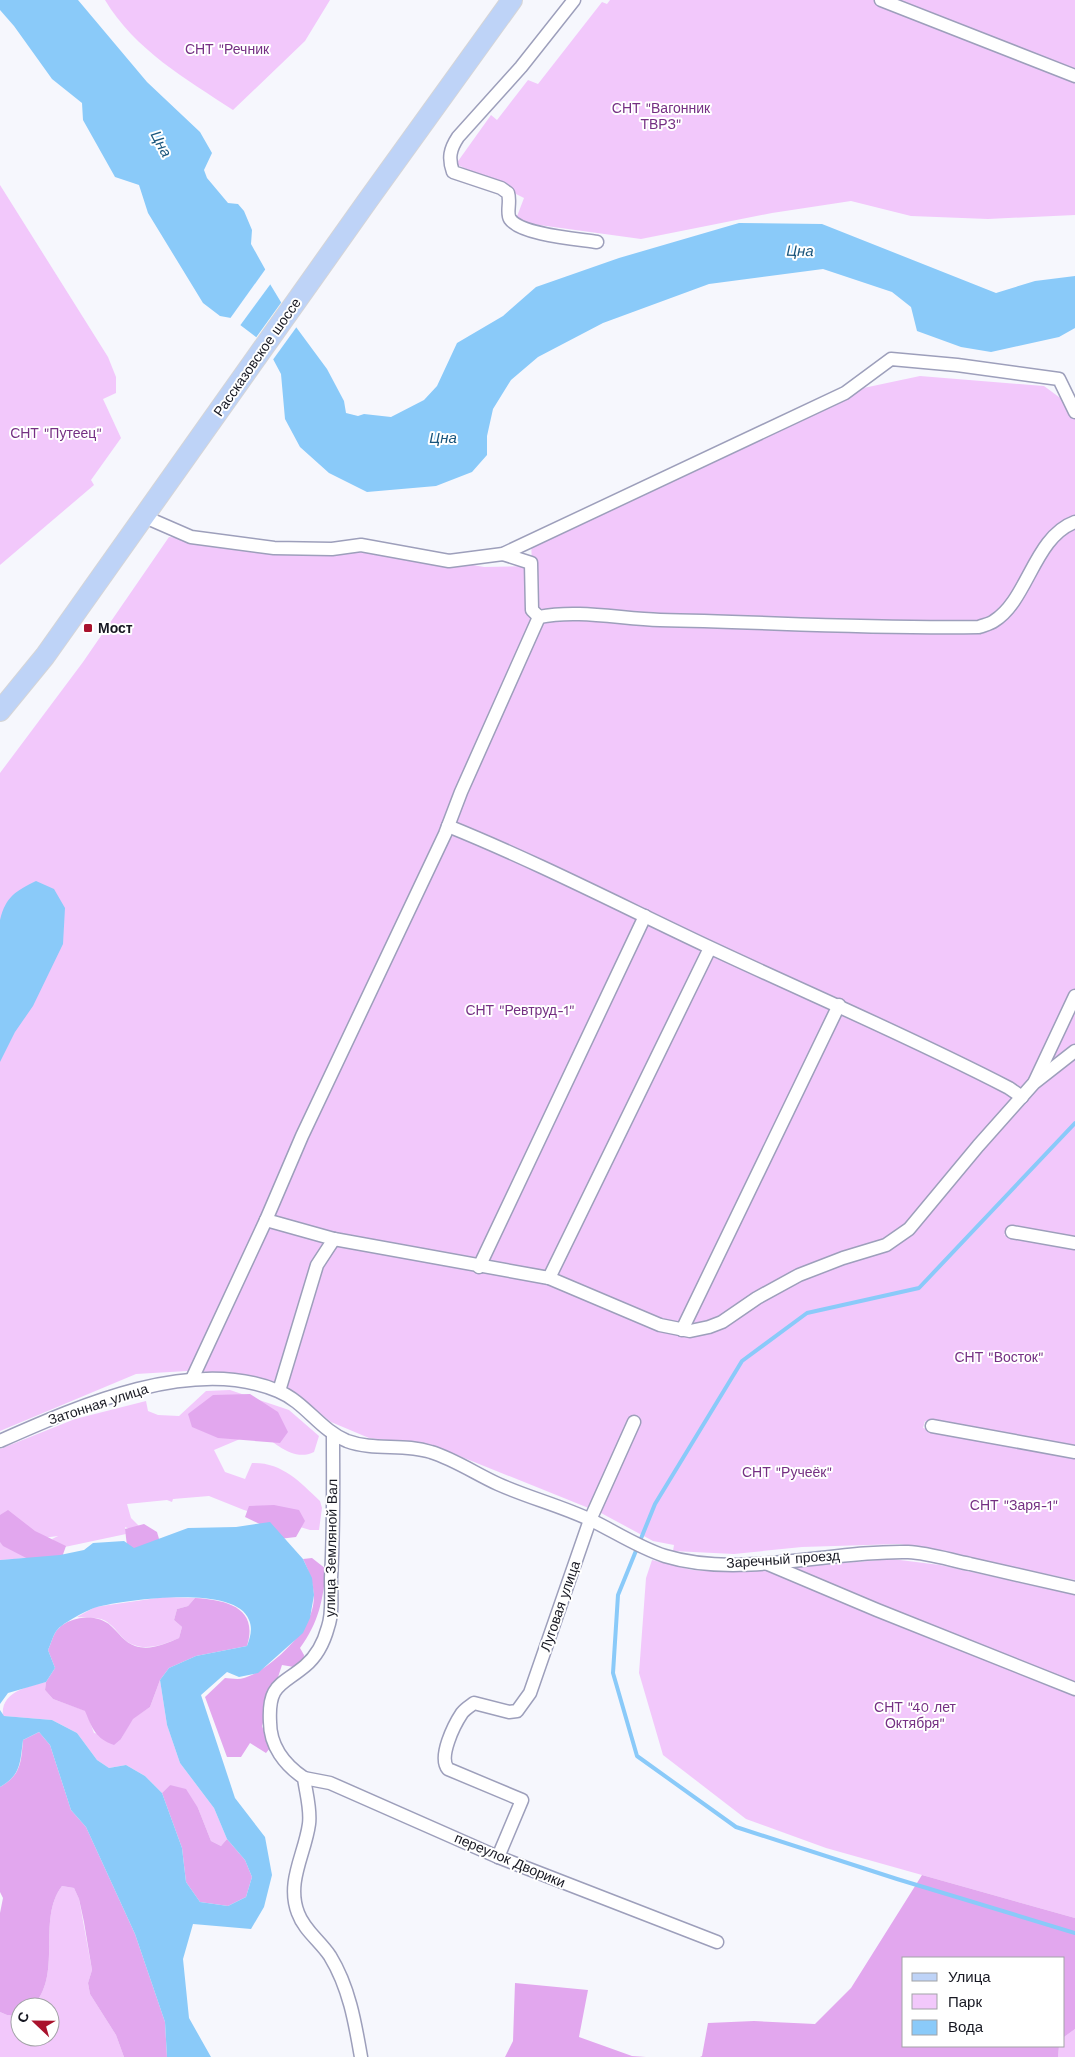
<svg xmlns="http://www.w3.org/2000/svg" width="1075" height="2057" viewBox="0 0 1075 2057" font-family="'Work Sans',sans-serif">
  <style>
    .green { fill: #f2c8fb }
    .forest { fill: #e2a7ee }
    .water { fill: #8acaf9 }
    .pier { fill: #f6f7fd }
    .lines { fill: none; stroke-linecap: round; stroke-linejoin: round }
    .stream { stroke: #8acaf9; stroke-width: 4 }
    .street-casing { stroke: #9d9fbb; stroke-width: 15 }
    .primary-casing { stroke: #d5d5d7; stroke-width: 22 }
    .street { stroke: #fff; stroke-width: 12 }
    .primary { stroke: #bed3f7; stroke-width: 20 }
    .poi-dot { fill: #a9122d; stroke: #fff; stroke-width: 2 }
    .labels { text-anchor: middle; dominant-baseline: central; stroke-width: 4; stroke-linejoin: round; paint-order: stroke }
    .park-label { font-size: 14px; fill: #753083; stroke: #fff }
    .street-label { font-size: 14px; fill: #171822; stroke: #fff }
    .poi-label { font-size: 14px; font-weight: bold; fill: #171822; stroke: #fff; text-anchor: start }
    .water-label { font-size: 15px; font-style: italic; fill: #19557c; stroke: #fff }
  </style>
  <rect width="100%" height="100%" fill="#f6f7fd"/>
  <!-- green -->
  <g class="green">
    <path d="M 105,0 L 330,0 L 305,41 L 233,110 C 186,79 135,50 105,0 Z"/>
    <polygon points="610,0 1075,0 1075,215 988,219 911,216 851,201 772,213 641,239 517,222 516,219 524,198 456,164 491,115 497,120 528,80 538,84 602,2 607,4"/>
    <polygon points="0,185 108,357 116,377 116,393 103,399 121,438 91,480 94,485 0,565"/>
    <polygon points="920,376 1044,386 1063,400 1075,414 1075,1239 1010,1228 1004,1235 1075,1247 1075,1448 925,1421 923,1428 1075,1455 1075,1580 900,1544 802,1547 734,1554 673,1551 674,1545 653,1541 601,1513 432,1445 369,1438 331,1422 289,1389 269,1380 234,1373 187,1371 136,1374 0,1431 0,773 83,662 169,537 293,547 361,545 484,567 532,566 531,539 854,390"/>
    <path d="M 230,1390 L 289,1410 L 319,1436 L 314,1452 C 294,1462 274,1443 259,1431 L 214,1450 L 225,1472 L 245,1479 L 252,1463 C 282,1462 300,1482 320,1501 L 322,1508 L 319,1530 L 310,1530 L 244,1510 L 209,1496 L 173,1499 L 172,1502 L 167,1500 L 127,1504 L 131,1518 L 142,1529 L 135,1531 L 125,1527 L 126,1534 L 60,1548 L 52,1539 L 58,1536 L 3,1543 L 28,1558 L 0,1560 L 0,1449 L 75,1419 L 146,1401 L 148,1411 L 158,1415 L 179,1416 L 206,1391 Z"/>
    <polygon points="892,1559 940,1565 1075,1595 1075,1918 826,1848 746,1819 663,1755 639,1673 646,1578 652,1560 692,1570 733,1572"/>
    <path d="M 164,1597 L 195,1598 L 188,1606 L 177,1609 L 174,1620 L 182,1627 L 179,1638 C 161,1646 138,1654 122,1637 C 116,1630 110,1622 101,1619 C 94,1617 85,1618 77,1617 L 95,1607 Z"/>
    <path d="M 160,1680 L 167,1725 L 180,1763 L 214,1808 L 227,1839 L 221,1846 L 211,1841 L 198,1808 L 170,1785 L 162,1793 L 145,1776 L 126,1765 L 109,1768 L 97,1760 L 77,1733 L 52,1720 L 3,1716 C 0,1691 30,1686 46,1682 L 45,1690 L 53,1699 L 86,1711 L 94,1733 L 121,1739 L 132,1719 L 150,1707 Z"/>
    <path d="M 62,1886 L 74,1888 L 79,1899 L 92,1970 L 88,1983 L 90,1994 L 116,2035 L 124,2057 L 0,2057 L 0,2012 L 7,2015 L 20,2016 L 20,2037 L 50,2037 L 50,2007 L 32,2007 C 64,1975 36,1920 62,1886 Z"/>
    <polygon points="1075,2029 1075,2057 1058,2057 1059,2046 1064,2046 1064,2037"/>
  </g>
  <!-- forest -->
  <g class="forest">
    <polygon points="250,1394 278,1412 288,1432 280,1443 218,1438 192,1427 188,1414 213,1395"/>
    <polygon points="274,1505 299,1510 305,1521 296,1537 279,1539 268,1528 245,1517 249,1506"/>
    <polygon points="8,1510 35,1531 66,1546 61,1560 34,1562 3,1546 0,1542 0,1515"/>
    <polygon points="144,1524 157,1532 162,1549 128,1554 125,1529"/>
    <path d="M 312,1558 L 326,1569 C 323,1600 319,1622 300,1648 L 304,1655 L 303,1664 L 294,1667 L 282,1665 L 262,1726 L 270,1748 L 266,1753 L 250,1743 L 241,1757 L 227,1757 L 205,1697 L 225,1678 C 230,1678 238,1680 244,1678 C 269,1670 305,1636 312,1610 C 317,1593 311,1575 303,1559 Z"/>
    <path d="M 195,1598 C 226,1600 259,1607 247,1646 L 196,1656 L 169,1668 L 160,1680 L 150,1707 L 133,1719 L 121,1739 L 114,1745 C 96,1739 92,1728 85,1711 L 53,1699 L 45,1690 L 46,1682 L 55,1668 L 48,1650 C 51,1644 53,1634 58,1629 C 71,1616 97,1613 111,1626 C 119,1633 124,1642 135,1646 C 150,1651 165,1644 179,1638 L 182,1627 L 174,1620 L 177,1609 L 188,1606 Z"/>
    <path d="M 39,1732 L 50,1745 L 71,1810 L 86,1827 L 135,1934 L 165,2022 L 167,2057 L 124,2057 L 116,2035 L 90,1994 L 88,1983 L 92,1970 L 84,1922 L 79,1899 L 74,1888 L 62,1886 C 36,1920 64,1975 32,2007 L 20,2007 L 19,2016 L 7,2015 L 0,2012 L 0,1913 L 3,1898 L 0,1892 L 0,1787 C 21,1775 21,1763 23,1740 Z"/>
    <polygon points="170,1785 186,1789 198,1808 211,1841 221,1846 227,1839 245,1860 252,1877 246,1897 228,1906 200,1902 186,1882 182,1848 162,1793"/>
    <polygon points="922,1875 1075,1918 1075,2029 1064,2037 1064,1958 904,1958 904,2046 1059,2046 1058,2057 700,2057 702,2056 708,2023 754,2021 815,2024 851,1988"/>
    <polygon points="515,1983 588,1990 579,2037 632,2056 646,2057 505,2057 513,2041"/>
  </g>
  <!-- water -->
  <g class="water">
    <polygon points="0,0 78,0 147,82 200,132 212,153 204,170 207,178 228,203 238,204 244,211 252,230 251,244 265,269 270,284 296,327 327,369 344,401 346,413 358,416 364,414 391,417 424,400 437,386 457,343 503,316 536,287 619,258 739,223 822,224 996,293 1035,281 1075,276 1075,328 1059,337 991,352 961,347 917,331 911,307 892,292 823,269 709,284 603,323 538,357 511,380 493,409 487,436 487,455 472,472 436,486 367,492 329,473 300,447 285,419 281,374 273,359 256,337 231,318 220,316 203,303 148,213 139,185 115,177 83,120 82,103 52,79 14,26 0,10"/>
    <path d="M 36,881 L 54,889 L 65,908 L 63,944 L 33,1006 L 15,1032 L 0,1062 L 0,920 C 6,896 16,891 36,881 Z"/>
    <path d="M 270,1522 L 303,1559 L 312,1578 L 314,1595 L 310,1618 L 303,1633 L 258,1673 L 239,1677 L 227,1672 L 201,1695 L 235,1798 L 265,1837 L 272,1875 L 264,1907 L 251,1929 L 193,1924 L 183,1959 L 189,2018 L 211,2057 L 167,2057 L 165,2022 L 135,1934 L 86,1827 L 71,1810 L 50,1745 L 39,1732 L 23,1740 C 20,1763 21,1775 0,1787 L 0,1710 L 4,1716 L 52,1720 L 77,1733 L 97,1760 L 109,1768 L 126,1765 L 145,1776 L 162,1793 L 182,1848 L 186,1882 L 200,1902 L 228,1906 L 246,1897 L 252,1877 L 245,1860 L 227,1839 L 214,1808 L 180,1763 L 167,1725 L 160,1680 L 169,1668 L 196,1656 L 247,1646 C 250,1638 253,1629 249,1620 C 236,1584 126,1600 97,1607 C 89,1609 63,1623 58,1629 C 53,1634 51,1644 48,1650 L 55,1668 L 46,1682 L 8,1693 L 0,1704 L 0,1560 L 60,1555 L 84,1550 L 93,1543 L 124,1541 L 134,1548 L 188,1528 L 236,1527 Z"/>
  </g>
  <!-- pier -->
  <g class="pier">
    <polygon points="267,267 272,282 239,327 229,320"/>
    <polygon points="283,300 298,325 272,361 255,339"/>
  </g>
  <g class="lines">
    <!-- stream -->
    <polyline class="stream" points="1075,1123 919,1288 807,1313 742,1361 655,1504 618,1595 613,1673 637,1756 736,1827 897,1879 1075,1933"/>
    <defs>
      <g id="street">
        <path d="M 574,0 L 521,67 L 458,137 C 450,149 448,158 453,172 L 501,188 L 508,193 C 511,202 506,213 510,219 C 521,235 578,239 597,242"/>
        <polyline points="881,0 1075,76"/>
        <polyline points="145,517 191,537 274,548 332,549 361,545 449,561 503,554 845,393 891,359 957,365 1059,379 1075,412"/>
        <path d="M 503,554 L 531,563 L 532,610 L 539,617 C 578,609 621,619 660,620 C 767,622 872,629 979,627 C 984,625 990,624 994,621 C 1028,600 1034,537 1075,522"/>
        <path d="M 448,826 C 537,862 622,906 709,947 C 809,994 911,1037 1009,1088 L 1022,1097"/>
        <polyline points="1035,1081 1075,996"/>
        <polyline points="266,1220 334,1239 317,1265 279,1391"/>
        <polyline points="1012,1232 1075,1243"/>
        <polyline points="334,1239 549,1278 660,1325 690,1331 709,1327 722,1322 757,1298 799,1275 843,1258 886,1245 909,1229 978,1146 1034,1083 1075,1051"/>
        <polyline points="479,1267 645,916"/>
        <polyline points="549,1278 710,948"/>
        <polyline points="682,1330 839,1005"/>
        <polyline points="192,1379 266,1220 302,1136 445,834 461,792 539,617"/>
        <polyline points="932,1426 1075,1452"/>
        <path d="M 333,1434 C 333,1482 334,1530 331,1578 C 331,1594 333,1613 328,1627 C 324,1642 317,1656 305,1666 C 281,1686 268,1684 270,1722 C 270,1746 285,1765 304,1778 C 306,1793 311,1809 309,1824 C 305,1854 286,1882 298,1913 C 304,1930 320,1941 330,1956 C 349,1987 355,2022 361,2057"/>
        <path d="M 0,1441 C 79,1406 193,1355 278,1391 C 305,1402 320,1430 347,1441 C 374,1451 404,1443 431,1452 C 454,1459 476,1474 498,1484 C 529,1498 562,1506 593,1521 C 617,1533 640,1548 665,1556 C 740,1579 831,1550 908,1552 C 929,1553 950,1560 970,1564 C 1005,1572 1040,1580 1075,1588"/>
        <polyline points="768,1564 877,1610 1075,1689"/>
        <polyline points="304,1778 330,1783 498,1857 717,1942"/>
        <path d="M 498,1857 L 522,1800 L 448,1769 C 438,1757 454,1725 462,1713 C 465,1709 470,1706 474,1703 L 509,1712 L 517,1711 L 530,1693 L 590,1520 L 634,1422"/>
      </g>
      <polyline id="primary" points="0,711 45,656 368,200 512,0"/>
    </defs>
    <!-- street casing -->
    <use href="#street" class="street-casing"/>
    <!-- primary casing -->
    <use href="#primary" class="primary-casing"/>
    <!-- street -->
    <use href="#street" class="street"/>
    <!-- primary -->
    <use href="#primary" class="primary"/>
  </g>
  <!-- markers -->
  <rect class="poi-dot" x="83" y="623" width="10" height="10" rx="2.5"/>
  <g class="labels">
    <!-- park labels -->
    <g class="park-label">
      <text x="227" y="49">СНТ "Речник</text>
      <text x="661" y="108">СНТ "Вагонник<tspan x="661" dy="16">ТВРЗ"</tspan></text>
      <text x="56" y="433">СНТ "Путеец"</text>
      <text x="520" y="1010">СНТ "Ревтруд-1"</text>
      <text x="999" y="1357">СНТ "Восток"</text>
      <text x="787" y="1472">СНТ "Ручеёк"</text>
      <text x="1014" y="1505">СНТ "Заря-1"</text>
      <text x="915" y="1707">СНТ "40 лет<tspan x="915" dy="16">Октября"</tspan></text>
    </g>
    <!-- street labels -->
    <g class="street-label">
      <text transform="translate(257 357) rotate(-55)">Рассказовское шоссе</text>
      <text transform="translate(98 1404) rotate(-18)">Затонная улица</text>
      <text transform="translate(331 1548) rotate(-89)">улица Земляной Вал</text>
      <text transform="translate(783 1559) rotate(-4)">Заречный проезд</text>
      <text transform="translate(560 1606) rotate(-71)">Луговая улица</text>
      <text transform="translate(510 1860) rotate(23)">переулок Дворики</text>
    </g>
    <!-- poi labels -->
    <g class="poi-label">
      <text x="98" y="628">Мост</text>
    </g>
    <!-- water labels -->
    <g class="water-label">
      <text transform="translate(161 144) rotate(62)">Цна</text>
      <text transform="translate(800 251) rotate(1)">Цна</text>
      <text x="443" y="438">Цна</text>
    </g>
  </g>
  <!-- legend -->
  <rect x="902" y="1957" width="162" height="90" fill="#ffffff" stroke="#a2a3a7"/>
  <rect x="912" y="1973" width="25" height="8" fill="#bed3f7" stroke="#a2a3a7"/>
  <text x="948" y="1982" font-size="15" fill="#171822">Улица</text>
  <rect x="912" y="1994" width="25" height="15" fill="#f2c8fb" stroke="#a2a3a7"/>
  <text x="948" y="2007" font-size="15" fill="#171822">Парк</text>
  <rect x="912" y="2020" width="25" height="15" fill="#8acaf9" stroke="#a2a3a7"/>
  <text x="948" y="2032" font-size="15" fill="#171822">Вода</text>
  <!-- north arrow -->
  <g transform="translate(35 2022) rotate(292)"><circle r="24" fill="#ffffff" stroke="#a2a3a7"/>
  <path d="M0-4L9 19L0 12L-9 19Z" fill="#a9122d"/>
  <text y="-8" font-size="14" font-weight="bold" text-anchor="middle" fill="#171822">С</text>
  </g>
</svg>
